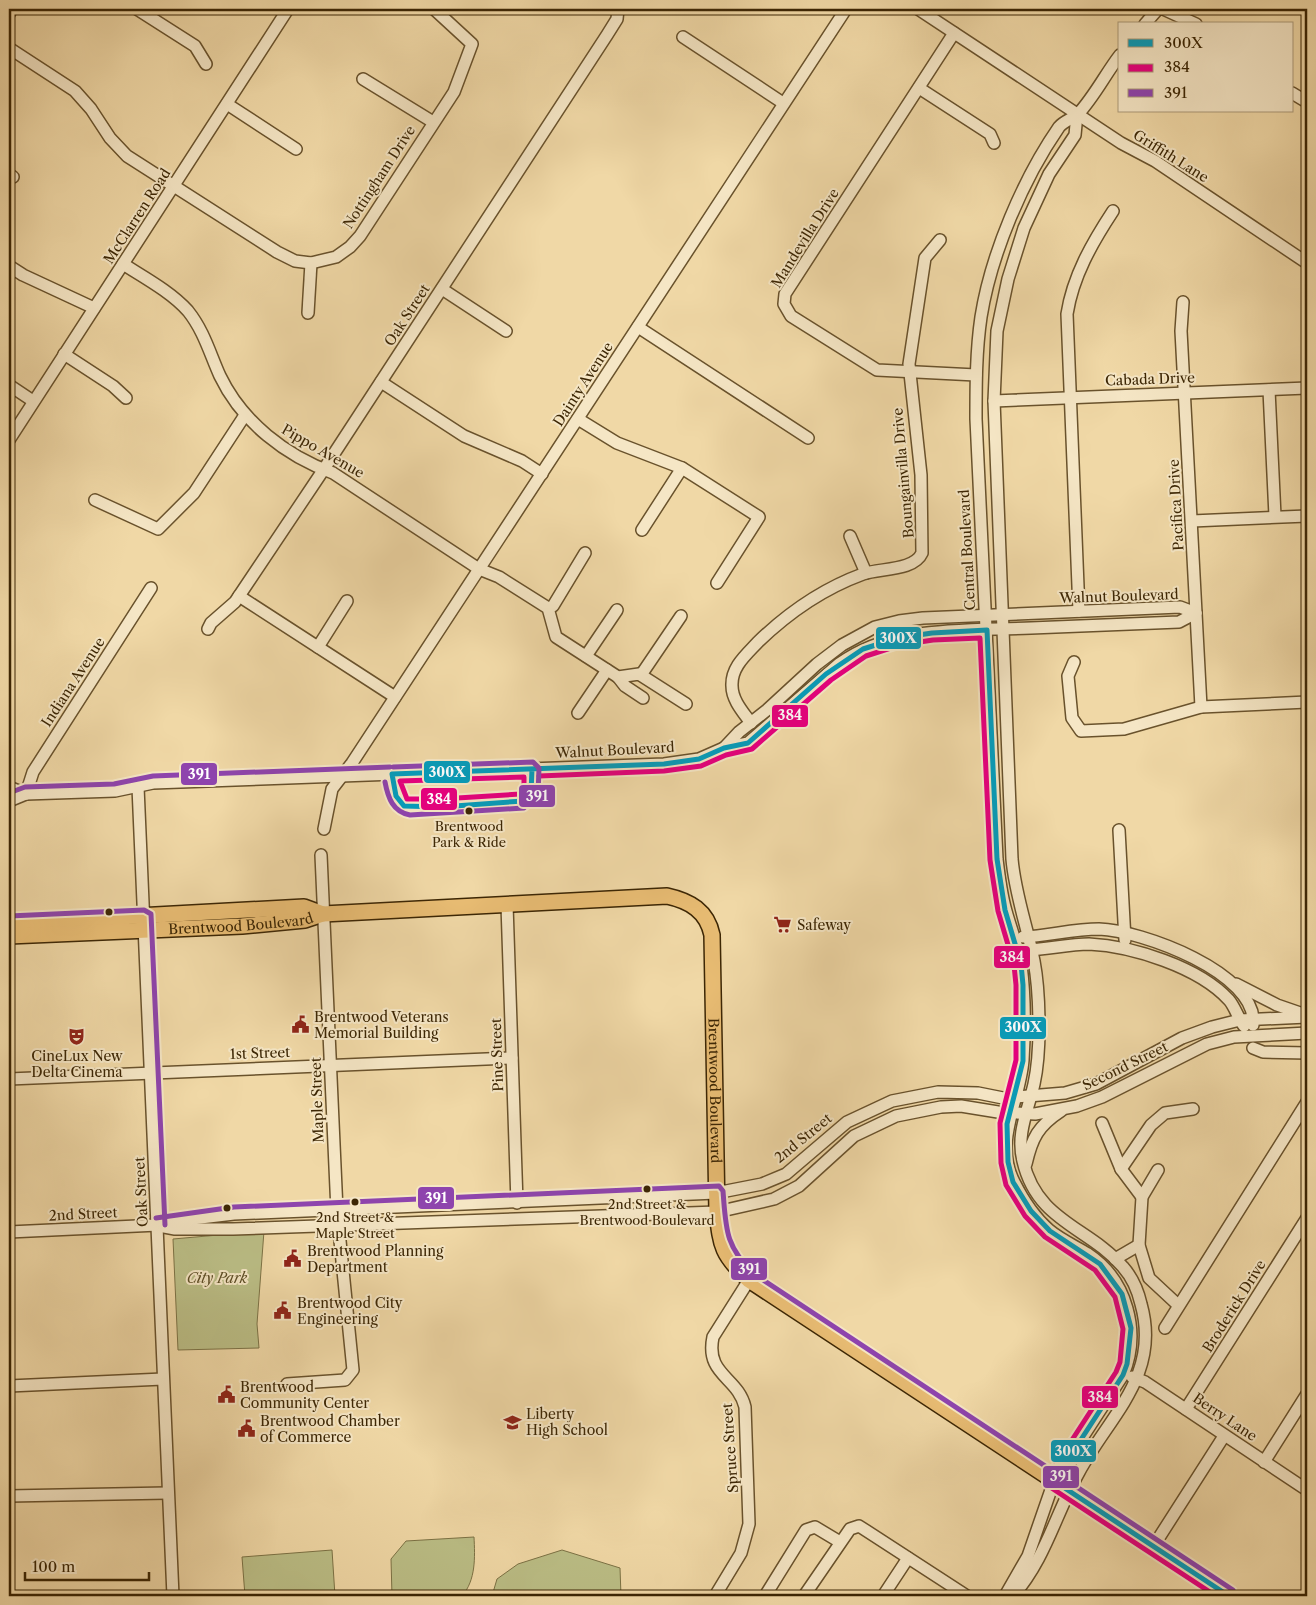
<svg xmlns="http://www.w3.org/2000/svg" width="1316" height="1605" viewBox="0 0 1316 1605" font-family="'Libre Caslon Text',serif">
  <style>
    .green { fill: #bbbe86; stroke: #7c7245 }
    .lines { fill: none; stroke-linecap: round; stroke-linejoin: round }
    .minor-casing { stroke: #69522c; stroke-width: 14 }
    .major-casing { stroke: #3c2604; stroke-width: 18 }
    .minor { stroke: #f5e6c5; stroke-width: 11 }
    .major { stroke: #e8bc73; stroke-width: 15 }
    .bus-1-casing { stroke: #f5e6c5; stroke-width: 9 }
    .bus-2-casing { stroke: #f5e6c5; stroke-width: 9 }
    .bus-3-casing { stroke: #f5e6c5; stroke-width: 9 }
    .bus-1 { stroke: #069cba; stroke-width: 5 }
    .bus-2 { stroke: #e5007d; stroke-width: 5 }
    .bus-3 { stroke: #8e44ad; stroke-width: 5 }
    .bus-dot { fill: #3c2604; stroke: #f5e6c5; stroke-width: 2 }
    .labels { text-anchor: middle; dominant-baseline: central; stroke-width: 4; stroke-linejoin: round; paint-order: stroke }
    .bus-label { font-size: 13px; fill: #3c2604; stroke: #f5e6c5 }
    .street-label { font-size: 14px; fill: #3c2604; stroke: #f5e6c5 }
    .poi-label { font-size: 14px; fill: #3c2604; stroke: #f5e6c5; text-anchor: start }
    .park-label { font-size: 14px; font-style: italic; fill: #5c4c24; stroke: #f5e6c5 }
    .line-badge { stroke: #f5e6c5; stroke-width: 2 }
    .badge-label { font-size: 14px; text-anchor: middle; font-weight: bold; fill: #fff }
  </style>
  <rect width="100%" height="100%" fill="#f0d8a6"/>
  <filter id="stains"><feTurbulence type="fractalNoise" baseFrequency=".004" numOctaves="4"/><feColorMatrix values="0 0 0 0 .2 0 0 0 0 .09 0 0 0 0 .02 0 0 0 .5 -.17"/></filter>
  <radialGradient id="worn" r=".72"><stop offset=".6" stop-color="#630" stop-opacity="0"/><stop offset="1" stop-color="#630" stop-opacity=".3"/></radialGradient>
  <!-- green -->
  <g class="green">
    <polygon points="264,1231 257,1324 259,1348 178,1350 173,1239"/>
    <path d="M 474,1537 C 475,1557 476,1580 462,1596 L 392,1596 L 391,1559 L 406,1541 Z"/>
    <polygon points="332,1550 335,1596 245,1596 242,1557"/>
    <polygon points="562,1550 620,1568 621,1596 492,1596 497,1579 518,1564"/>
  </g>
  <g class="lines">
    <defs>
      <g id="minor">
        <polyline points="137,9 195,46 206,64"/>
        <polyline points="918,9 1121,143 1155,161 1307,263"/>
        <polyline points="1163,9 1196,24"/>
        <polyline points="9,14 12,9"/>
        <polyline points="1145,24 1158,9"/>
        <polyline points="954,33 785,294 784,304 791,316 877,370 976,375"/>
        <polyline points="683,37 783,103"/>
        <polyline points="9,48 75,91 91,109 110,138 127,156 277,252 295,261 311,263 336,257 350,247 360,236 454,92 472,44 434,9"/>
        <polyline points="363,79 433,122"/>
        <polyline points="919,88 990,134 994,143"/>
        <polyline points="1292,93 1307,102"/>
        <polyline points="227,104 296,149"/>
        <polyline points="9,174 13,177"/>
        <path d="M 123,264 C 145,278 171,292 188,311 C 204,331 210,354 220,376 C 242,422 286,456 333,473 L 479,569 L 499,577 L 548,608 L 556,637 L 618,677 L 639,674 L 686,704"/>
        <polyline points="9,266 23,275 94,308"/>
        <polyline points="442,289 506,331"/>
        <polyline points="1183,302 1181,331 1201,707"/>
        <polyline points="308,313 311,263"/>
        <polyline points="638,327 808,438"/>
        <polyline points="64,354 113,386 126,398"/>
        <polyline points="381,382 464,436 522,461 542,474"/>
        <polyline points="9,385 33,401"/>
        <polyline points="1269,390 1275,516"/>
        <polyline points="994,401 1307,388"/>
        <polyline points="578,419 617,443 682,468 759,517 717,583"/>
        <polyline points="9,440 288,9"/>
        <polyline points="95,500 158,529 194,493 245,415"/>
        <polyline points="1192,521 1307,516"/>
        <polyline points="642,530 682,468"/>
        <polyline points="850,536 866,573"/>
        <polyline points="239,596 395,697"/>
        <polyline points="548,608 553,606 585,553"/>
        <path d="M 1079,611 L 1067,314 C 1073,276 1092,243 1113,211"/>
        <polyline points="208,629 211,623 235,602 324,469 607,35 617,19 618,9"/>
        <polyline points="318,647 347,601"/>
        <polyline points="586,656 617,610"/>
        <polyline points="1074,662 1068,676 1072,718 1081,731 1124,729 1201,707 1307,702"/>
        <polyline points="641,675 681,616"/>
        <polyline points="618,677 625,686 643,698"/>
        <polyline points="578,713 607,670"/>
        <path d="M 751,723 C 743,712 732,700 732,686 C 731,667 746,655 758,642 C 789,612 822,589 863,574 C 880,568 914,571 922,553 L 921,475 L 909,364 L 925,258 L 940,240"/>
        <polyline points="724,748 739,732 767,710 817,664 842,645 875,627 899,621 923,618 1180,607 1196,613"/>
        <polyline points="9,787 26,794"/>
        <polyline points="138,787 173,1596"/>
        <polyline points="26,794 33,772 151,588"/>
        <path d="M 9,801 L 26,794 L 115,791 L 153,783 L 664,764 L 699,759 L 724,748 L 748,743 L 839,664 C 892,625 967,631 1031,628 C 1080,626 1130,624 1179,622 L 1196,613"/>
        <polyline points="324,829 332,789 352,763 846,9"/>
        <polyline points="1119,830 1125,940"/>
        <polyline points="507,905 517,1203"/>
        <path d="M 1023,937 C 1048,936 1073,929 1099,929 C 1140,930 1259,973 1253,1025"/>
        <path d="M 1024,950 C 1046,950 1067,944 1089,944 C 1132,946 1199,967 1229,1000 C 1235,1007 1238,1018 1244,1026"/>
        <polyline points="1236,984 1277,1005 1306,1015"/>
        <polyline points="1253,1048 1263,1052 1307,1053"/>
        <polyline points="9,1079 512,1058"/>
        <polyline points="1102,1123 1121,1169 1142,1197"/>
        <path d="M 1026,1164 C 1032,1138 1038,1126 1061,1111"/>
        <polyline points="1121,1169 1151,1125 1165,1113 1193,1109"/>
        <polyline points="1158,1170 1142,1197 1139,1245 1149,1278 1178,1305"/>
        <polyline points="159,1226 175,1229 233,1229 717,1212 774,1199 799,1186 854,1136 896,1116 941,1107 961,1106 998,1112 1035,1114 1077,1106 1102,1097 1207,1044 1234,1037 1307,1033"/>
        <polyline points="9,1232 158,1225 175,1221 234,1214 716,1193 762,1184 786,1174 847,1122 892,1101 938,1092 978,1093 1003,1098 1065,1093 1096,1084 1182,1038 1212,1027 1240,1020 1307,1017"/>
        <polyline points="1115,1259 1139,1245"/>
        <polyline points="1165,1328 1307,1102"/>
        <polyline points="1132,1377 1145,1382 1307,1490"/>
        <polyline points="287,1384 345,1380 353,1370 337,1211 321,855"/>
        <polyline points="9,1386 163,1379"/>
        <polyline points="1186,1409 1307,1218"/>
        <polyline points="1264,1462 1307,1394"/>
        <polyline points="9,1496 167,1493"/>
        <polyline points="1153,1547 1224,1436"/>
        <path d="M 715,1596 L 741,1553 L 749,1524 L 745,1407 C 738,1377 705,1375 713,1337 L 749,1280"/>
        <polyline points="765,1596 806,1530 815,1527 840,1542"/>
        <polyline points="804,1596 850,1529 859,1526 967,1596"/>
        <polyline points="883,1596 908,1558"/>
        <path d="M 1005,1596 L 1028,1556 L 1054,1481 L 1123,1375 C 1141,1332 1127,1280 1088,1254 C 1075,1246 1061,1240 1049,1230 C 1034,1217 1023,1200 1014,1182 C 993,1141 1020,1101 1023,1060 C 1025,1029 1025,996 1021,965 C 1018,947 1011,929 1006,911 C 1001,894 999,876 997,859 L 976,419 C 976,385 976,351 981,317 C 991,254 1023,179 1059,127 C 1064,121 1072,119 1078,114 C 1094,97 1106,73 1120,55"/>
        <path d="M 1013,1596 C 1046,1558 1055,1515 1079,1472 C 1110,1415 1161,1375 1141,1304 C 1138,1291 1132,1277 1123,1267 C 1089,1227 1037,1222 1023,1161 C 1016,1134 1028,1111 1034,1084 C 1038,1066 1039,1046 1039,1027 C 1039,1005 1038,982 1034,961 C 1027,926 1015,894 1012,859 L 994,401 L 997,331 L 1008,279 L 1024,228 L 1049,174 L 1075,135 L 1077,114"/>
      </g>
      <g id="major">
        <polyline points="9,923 304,907 323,914"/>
        <path id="s1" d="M 9,936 L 242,926 L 305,920 L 323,914 L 667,896 C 690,901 707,911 712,935 L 717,1212 C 721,1247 722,1255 749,1280 L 1229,1596"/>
      </g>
    </defs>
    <!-- minor casing -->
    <use href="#minor" class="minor-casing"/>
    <!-- major casing -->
    <use href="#major" class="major-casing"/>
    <!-- minor -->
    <use href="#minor" class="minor"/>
    <!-- major -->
    <use href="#major" class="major"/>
    <defs>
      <polyline id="bus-1" points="532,769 531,793 523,801 441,807 404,806 396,796 392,774 664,764 699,759 724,748 748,743 826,674 863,649 898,638 932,633 987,630 997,859 1005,910 1021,964 1023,985 1023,1061 1007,1124 1008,1162 1013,1182 1031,1211 1050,1231 1100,1264 1122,1294 1131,1328 1127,1364 1123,1375 1054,1481 1229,1596"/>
      <g id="bus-2">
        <polyline points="539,776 664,771 701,766 726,755 752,749 831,680 866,656 900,645 933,640 980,638 990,860 998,911 1014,965 1016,985 1016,1060 1000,1123 1001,1163 1006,1185 1025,1216 1045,1237 1095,1270 1115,1297 1123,1329 1120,1362 1116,1372 1048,1477 1047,1483 1050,1487 1216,1596"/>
        <polygon points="524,777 524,790 520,794 441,799 407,799 400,781"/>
      </g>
      <g id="bus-3">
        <path d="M 385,782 C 388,798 393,812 410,815 L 524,808 L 538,795 L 539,768 L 533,762 L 393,767"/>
        <polyline points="9,793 25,787 114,784 153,776 390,767"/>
        <polyline points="9,916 144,910 151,914 165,1225"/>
        <path d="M 156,1218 L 234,1207 L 719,1186 L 723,1191 C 726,1229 725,1246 754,1274 L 1233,1590"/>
      </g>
    </defs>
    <!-- bus-1 casing -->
    <use href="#bus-1" class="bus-1-casing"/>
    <!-- bus-2 casing -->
    <use href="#bus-2" class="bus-2-casing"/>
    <!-- bus-3 casing -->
    <use href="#bus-3" class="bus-3-casing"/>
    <!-- bus-1 -->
    <use href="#bus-1" class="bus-1"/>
    <!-- bus-2 -->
    <use href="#bus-2" class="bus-2"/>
    <!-- bus-3 -->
    <use href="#bus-3" class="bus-3"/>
  </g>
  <!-- icons -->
  <defs>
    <symbol id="supermarket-bare" viewBox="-9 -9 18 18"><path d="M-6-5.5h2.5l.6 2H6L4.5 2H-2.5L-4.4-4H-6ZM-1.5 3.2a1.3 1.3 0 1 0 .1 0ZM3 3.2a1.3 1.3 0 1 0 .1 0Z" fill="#8f2418" stroke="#f5e6c5" stroke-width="2.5" paint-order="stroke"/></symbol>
    <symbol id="civic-bare" viewBox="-9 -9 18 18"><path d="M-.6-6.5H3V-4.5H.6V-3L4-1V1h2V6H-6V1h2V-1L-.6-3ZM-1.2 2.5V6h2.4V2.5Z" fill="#8f2418" stroke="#f5e6c5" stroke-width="2.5" paint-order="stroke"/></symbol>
    <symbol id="theatre-bare" viewBox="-9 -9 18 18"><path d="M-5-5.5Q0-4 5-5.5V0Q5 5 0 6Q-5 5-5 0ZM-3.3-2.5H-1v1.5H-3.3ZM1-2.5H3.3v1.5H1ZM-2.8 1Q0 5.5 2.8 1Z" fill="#8f2418" stroke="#f5e6c5" stroke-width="2.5" paint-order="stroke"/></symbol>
    <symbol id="school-bare" viewBox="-9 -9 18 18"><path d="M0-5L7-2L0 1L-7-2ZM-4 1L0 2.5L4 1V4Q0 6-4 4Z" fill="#8f2418" stroke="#f5e6c5" stroke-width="2.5" paint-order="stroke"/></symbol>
  </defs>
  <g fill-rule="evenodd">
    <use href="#supermarket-bare" x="770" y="912" width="25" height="25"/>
    <use href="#civic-bare" x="288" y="1012" width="25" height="25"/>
    <use href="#theatre-bare" x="64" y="1024" width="25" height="25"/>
    <use href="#civic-bare" x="280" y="1246" width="25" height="25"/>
    <use href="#civic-bare" x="270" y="1298" width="25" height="25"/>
    <use href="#civic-bare" x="214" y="1382" width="25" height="25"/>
    <use href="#school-bare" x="500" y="1410" width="25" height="25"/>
    <use href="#civic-bare" x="234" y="1416" width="25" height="25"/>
  </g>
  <!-- markers -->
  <g class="bus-dot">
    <circle cx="469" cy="811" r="4.5"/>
    <circle cx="109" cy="912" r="4.5"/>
    <circle cx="647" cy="1189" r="4.5"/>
    <circle cx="355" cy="1202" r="4.5"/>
    <circle cx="227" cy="1208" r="4.5"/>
  </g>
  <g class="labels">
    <!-- bus labels -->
    <g class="bus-label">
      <text x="469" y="826">Brentwood<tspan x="469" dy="16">Park &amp; Ride</tspan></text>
      <text x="647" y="1204">2nd Street &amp;<tspan x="647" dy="16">Brentwood Boulevard</tspan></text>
      <text x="355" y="1217">2nd Street &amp;<tspan x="355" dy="16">Maple Street</tspan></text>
    </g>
    <!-- street labels -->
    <g class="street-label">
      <text transform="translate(1171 156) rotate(32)">Griffith Lane</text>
      <text transform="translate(379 177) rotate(-57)">Nottingham Drive</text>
      <text transform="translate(137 216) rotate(-57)">McClarren Road</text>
      <text transform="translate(805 238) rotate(-58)">Mandevilla Drive</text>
      <text transform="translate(407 315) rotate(-57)">Oak Street</text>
      <text transform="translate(1150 379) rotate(-2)">Cabada Drive</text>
      <text transform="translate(583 384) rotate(-57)">Dainty Avenue</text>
      <text transform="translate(323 451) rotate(30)">Pippo Avenue</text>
      <text transform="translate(903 473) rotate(-95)">Boungainvilla Drive</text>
      <text transform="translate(1176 505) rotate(-93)">Pacifica Drive</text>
      <text transform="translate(967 550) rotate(-93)">Central Boulevard</text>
      <text transform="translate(1119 596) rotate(-2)">Walnut Boulevard</text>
      <text transform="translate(73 682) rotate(-57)">Indiana Avenue</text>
      <text transform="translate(615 750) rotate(-3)">Walnut Boulevard</text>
      <text stroke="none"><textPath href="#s1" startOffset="232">Brentwood Boulevard</textPath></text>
      <text transform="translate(260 1053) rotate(-2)">1st Street</text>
      <text transform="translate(497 1055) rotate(-92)">Pine Street</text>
      <text transform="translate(1125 1066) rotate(-26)">Second Street</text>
      <text stroke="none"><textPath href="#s1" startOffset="879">Brentwood Boulevard</textPath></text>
      <text transform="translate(317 1100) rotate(-92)">Maple Street</text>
      <text transform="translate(803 1138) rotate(-39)">2nd Street</text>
      <text transform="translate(141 1192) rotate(-93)">Oak Street</text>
      <text transform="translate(83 1214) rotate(-3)">2nd Street</text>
      <text transform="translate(1234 1306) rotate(-58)">Broderick Drive</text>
      <text transform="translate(1225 1417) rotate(34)">Berry Lane</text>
      <text transform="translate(730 1448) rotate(-94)">Spruce Street</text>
    </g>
    <!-- poi labels -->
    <g class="poi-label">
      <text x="797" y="925">Safeway</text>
      <text x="314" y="1017">Brentwood Veterans<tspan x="314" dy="16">Memorial Building</tspan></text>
      <text x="77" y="1056" text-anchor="middle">CineLux New<tspan x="77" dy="16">Delta Cinema</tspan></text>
      <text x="307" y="1251">Brentwood Planning<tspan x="307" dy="16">Department</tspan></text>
      <text x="297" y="1303">Brentwood City<tspan x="297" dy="16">Engineering</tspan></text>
      <text x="240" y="1387">Brentwood<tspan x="240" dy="16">Community Center</tspan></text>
      <text x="526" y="1414">Liberty<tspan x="526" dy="16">High School</tspan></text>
      <text x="260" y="1421">Brentwood Chamber<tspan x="260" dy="16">of Commerce</tspan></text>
    </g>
    <!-- park labels -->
    <g class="park-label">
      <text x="217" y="1278">City Park</text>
    </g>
  </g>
  <g class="line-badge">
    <rect x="875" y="626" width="47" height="24" rx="5" fill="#069cba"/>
    <rect x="771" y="704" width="38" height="24" rx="5" fill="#e5007d"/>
    <rect x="423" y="760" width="48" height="24" rx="5" fill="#069cba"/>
    <rect x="180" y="762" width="38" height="24" rx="5" fill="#8e44ad"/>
    <rect x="518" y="784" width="38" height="24" rx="5" fill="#8e44ad"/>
    <rect x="420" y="787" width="38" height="24" rx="5" fill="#e5007d"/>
    <rect x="993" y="945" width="38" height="24" rx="5" fill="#e5007d"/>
    <rect x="999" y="1016" width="48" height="24" rx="5" fill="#069cba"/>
    <rect x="417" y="1186" width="38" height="24" rx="5" fill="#8e44ad"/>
    <rect x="730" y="1257" width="38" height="24" rx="5" fill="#8e44ad"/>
    <rect x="1081" y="1385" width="38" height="24" rx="5" fill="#e5007d"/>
    <rect x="1050" y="1439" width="47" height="24" rx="5" fill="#069cba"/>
    <rect x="1042" y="1465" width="38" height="24" rx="5" fill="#8e44ad"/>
  </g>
  <g class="badge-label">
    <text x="898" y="643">300X</text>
    <text x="790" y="720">384</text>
    <text x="447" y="777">300X</text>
    <text x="199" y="779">391</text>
    <text x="537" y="801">391</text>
    <text x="439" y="804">384</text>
    <text x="1012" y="962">384</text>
    <text x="1023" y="1032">300X</text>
    <text x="436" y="1203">391</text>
    <text x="749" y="1274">391</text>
    <text x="1100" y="1402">384</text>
    <text x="1073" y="1456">300X</text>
    <text x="1061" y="1481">391</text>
  </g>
  <!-- margin -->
  <rect width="1316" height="1605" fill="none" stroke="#f0d8a6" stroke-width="30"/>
  <rect x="10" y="10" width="1296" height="1585" fill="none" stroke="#3c2604" stroke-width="2.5"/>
  <rect x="15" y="15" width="1286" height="1575" fill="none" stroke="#3c2604"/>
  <!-- legend -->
  <rect x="1118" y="22" width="175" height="90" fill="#f5e6c5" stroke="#ab9978"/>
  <rect x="1128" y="39" width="25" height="8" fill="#069cba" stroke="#ab9978"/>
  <text x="1164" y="48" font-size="15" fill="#3c2604">300X</text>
  <rect x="1128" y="64" width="25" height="8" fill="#e5007d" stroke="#ab9978"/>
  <text x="1164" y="72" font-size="15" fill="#3c2604">384</text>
  <rect x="1128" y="89" width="25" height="8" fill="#8e44ad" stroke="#ab9978"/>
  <text x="1164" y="98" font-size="15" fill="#3c2604">391</text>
  <!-- scale -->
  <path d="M25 1572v8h124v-8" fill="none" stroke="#3c2604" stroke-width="2.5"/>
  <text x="32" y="1572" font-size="15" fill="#3c2604" stroke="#f5e6c5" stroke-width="4" paint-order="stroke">100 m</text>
  <rect width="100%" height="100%" filter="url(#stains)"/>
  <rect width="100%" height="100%" fill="url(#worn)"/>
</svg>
